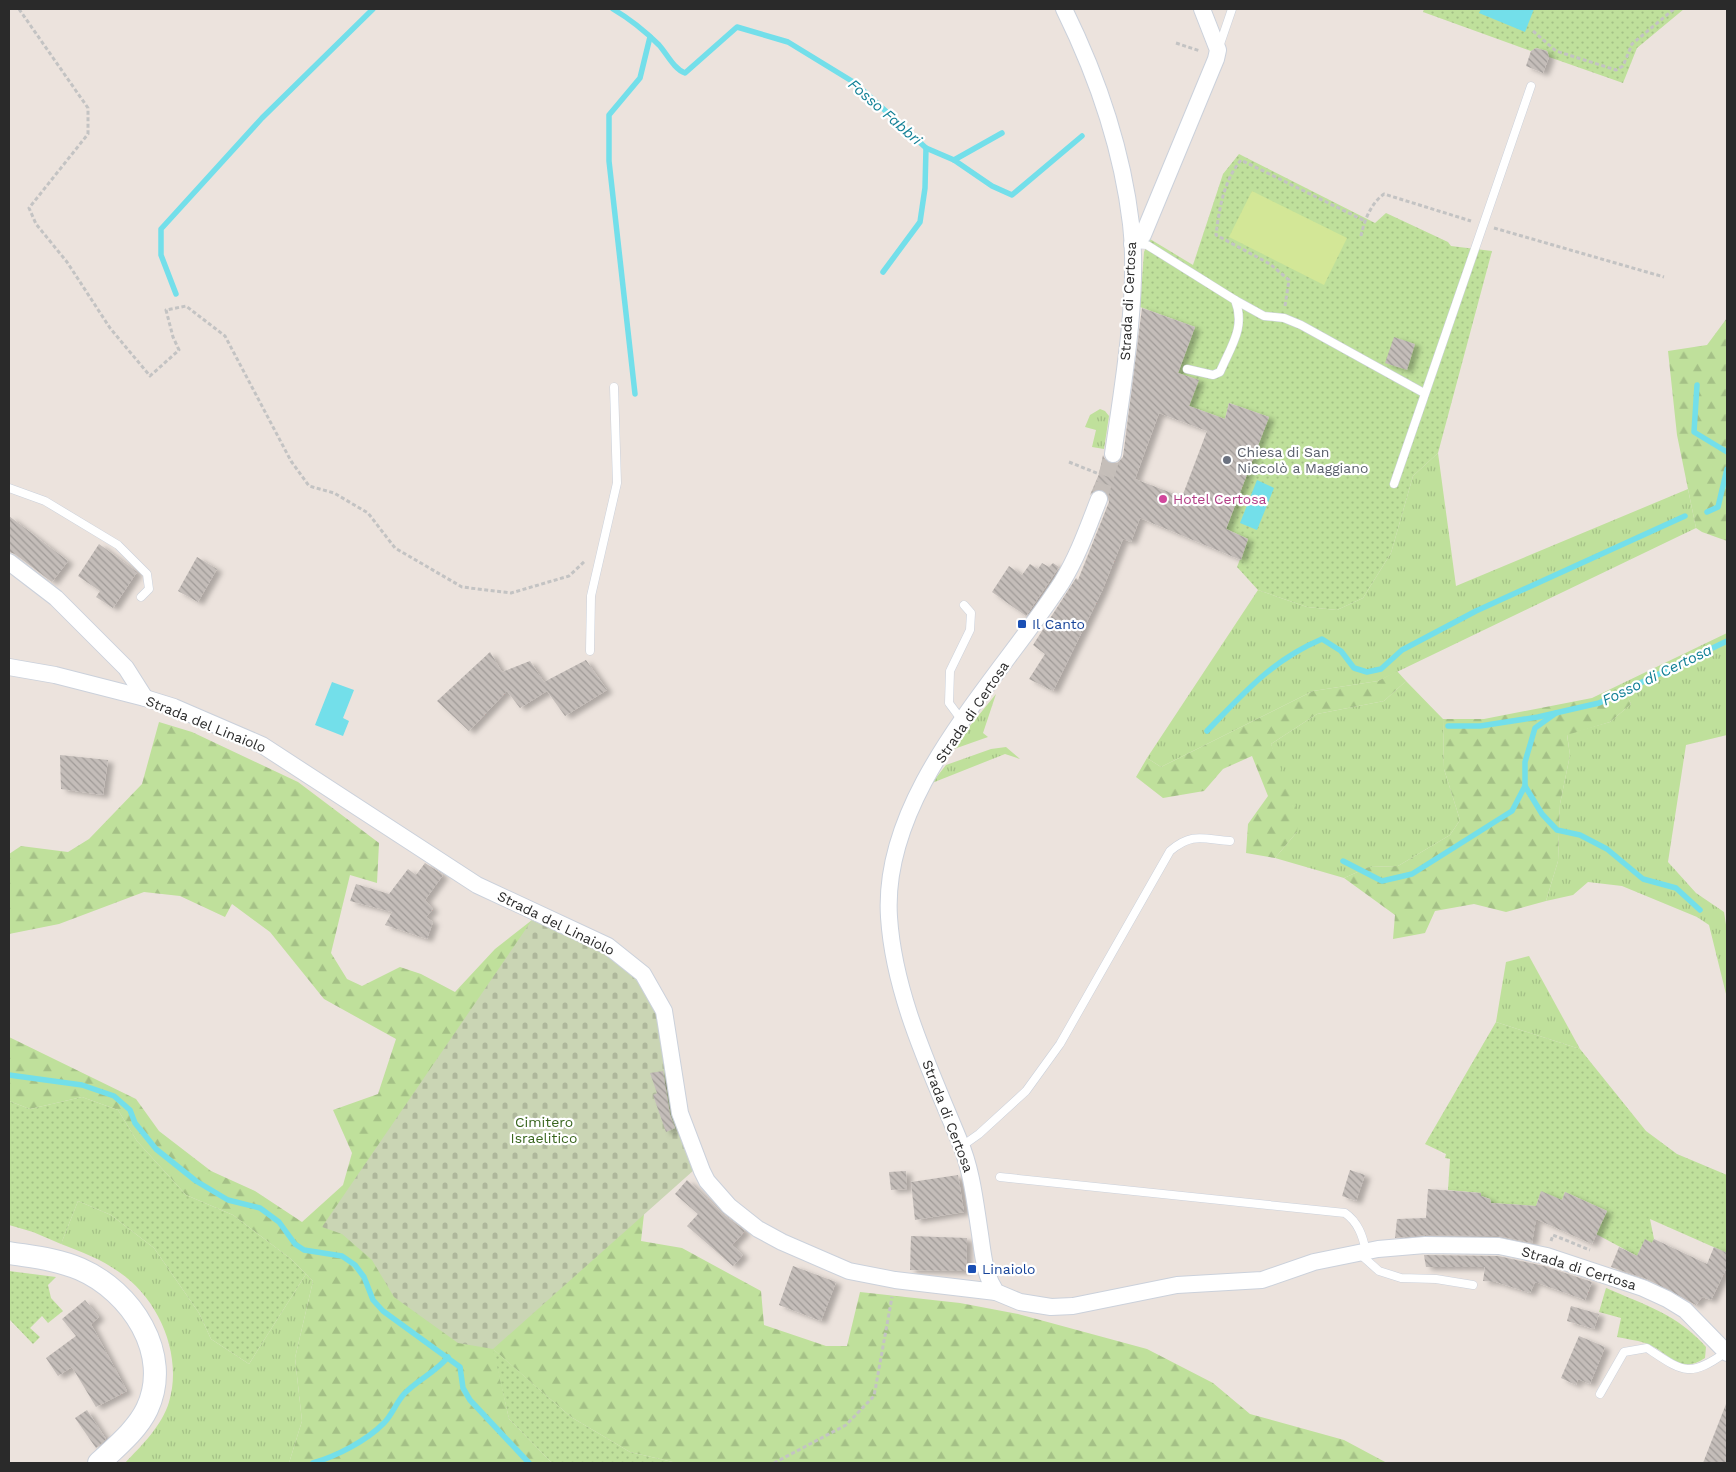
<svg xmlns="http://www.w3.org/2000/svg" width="1736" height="1472" viewBox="0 0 1736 1472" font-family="'Work Sans',sans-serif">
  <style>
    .grass { fill: url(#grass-tufts) }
    .forest { fill: url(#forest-firs) }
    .cemetery { fill: url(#cemetery-stones) }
    .garden { fill: url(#garden-dots) }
    .pitch { fill: #d3e797 }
    .water { fill: #73dfea }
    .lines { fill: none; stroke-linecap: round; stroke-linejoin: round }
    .stream { stroke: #73dfea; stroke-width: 5.5 }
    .building { fill: url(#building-back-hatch); fill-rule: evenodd; filter: url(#shadow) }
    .street-tunnel { stroke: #c5beb9; stroke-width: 16; stroke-dasharray: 16 8; stroke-linecap: butt }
    .lane-casing { stroke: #cbd1db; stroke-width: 9 }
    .street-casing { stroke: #cbd1db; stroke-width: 18 }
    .secondary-casing { stroke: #cbd1db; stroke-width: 24 }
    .path { stroke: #c3c3c3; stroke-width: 3; stroke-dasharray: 4 2.5; stroke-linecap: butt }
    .lane { stroke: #fff; stroke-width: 8 }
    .street { stroke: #fff; stroke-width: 16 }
    .secondary { stroke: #fff; stroke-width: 22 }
    .worship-dot { fill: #6b7280; stroke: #fff; stroke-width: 2 }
    .hotel-dot { fill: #d1479c; stroke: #fff; stroke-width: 2 }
    .transit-dot { fill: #1a4fb4; stroke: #fff; stroke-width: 2 }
    .labels { text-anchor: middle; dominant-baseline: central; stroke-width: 4.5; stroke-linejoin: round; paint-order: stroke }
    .street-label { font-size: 14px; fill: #2a2a2a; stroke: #fff }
    .worship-label { font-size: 14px; fill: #5b616d; stroke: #fff; text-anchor: start }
    .hotel-label { font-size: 14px; fill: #b23c85; stroke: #fff; text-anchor: start }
    .transit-label { font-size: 14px; fill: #164399; stroke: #fff; text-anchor: start }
    .park-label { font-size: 14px; fill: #38651d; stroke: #fff }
    .water-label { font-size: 15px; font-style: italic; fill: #128096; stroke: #fff }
  </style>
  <defs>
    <pattern id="grass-tufts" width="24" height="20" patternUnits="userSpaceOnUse" patternTransform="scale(1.25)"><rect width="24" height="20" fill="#bfe09b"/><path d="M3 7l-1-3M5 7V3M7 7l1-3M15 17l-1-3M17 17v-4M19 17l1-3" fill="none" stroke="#a4c086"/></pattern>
    <pattern id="forest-firs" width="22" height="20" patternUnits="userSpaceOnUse" patternTransform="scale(1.25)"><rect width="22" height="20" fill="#bfe09b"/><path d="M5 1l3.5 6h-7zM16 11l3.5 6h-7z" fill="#a4c086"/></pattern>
    <pattern id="cemetery-stones" width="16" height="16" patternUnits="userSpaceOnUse" patternTransform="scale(1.25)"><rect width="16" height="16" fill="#cad5b4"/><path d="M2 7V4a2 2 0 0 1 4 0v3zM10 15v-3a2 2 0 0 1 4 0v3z" fill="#aeb79b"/></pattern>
    <pattern id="garden-dots" width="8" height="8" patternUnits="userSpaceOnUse" patternTransform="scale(1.25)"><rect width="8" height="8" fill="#bfe09b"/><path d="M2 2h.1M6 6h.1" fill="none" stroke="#a4c086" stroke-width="1.8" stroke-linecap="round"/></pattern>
    <pattern id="building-back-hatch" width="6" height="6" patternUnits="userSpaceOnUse" patternTransform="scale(1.25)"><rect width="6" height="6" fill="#c4bdb9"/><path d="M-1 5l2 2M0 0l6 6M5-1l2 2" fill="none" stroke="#9f9a97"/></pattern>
    <filter id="shadow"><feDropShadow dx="5.5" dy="3" stdDeviation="2.5" flood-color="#0004"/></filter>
  </defs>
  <rect width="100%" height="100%" fill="#ece3dd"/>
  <!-- grass -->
  <g class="grass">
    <polygon points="1100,409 1105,411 1109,416 1104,449 1092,447 1096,430 1085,427 1090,415"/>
    <polygon points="1438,453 1456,586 1688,489 1696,528 1378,681 1313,691 1161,767 1147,758 1258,590 1307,607 1337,610 1363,598 1391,553 1413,476"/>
    <polygon points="1727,633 1727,735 1686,745 1668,862 1696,893 1724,912 1727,931 1727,998 1709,925 1697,917 1622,886 1588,882 1573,895 1546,901 1558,861 1560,804 1570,755 1567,734 1610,722 1631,704 1621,684"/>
    <polygon points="1406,681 1443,719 1444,769 1460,820 1450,835 1398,866 1369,867 1344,878 1275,858 1297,832 1271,744 1317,714 1384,701"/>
    <polygon points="996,694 983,733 988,737 954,749 965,732"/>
    <polygon points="1006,747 1020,759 1005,754 932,783 946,765 991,749"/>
    <polygon points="1529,956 1580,1049 1496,1022 1506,962"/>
    <path d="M 78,1201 L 111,1215 L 154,1248 L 199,1313 L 211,1339 L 249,1364 L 306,1274 L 313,1281 L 295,1358 L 302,1421 L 289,1463 L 125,1463 C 141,1446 162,1426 169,1402 C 183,1355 159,1299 119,1272 C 101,1259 82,1252 61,1244 Z"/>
  </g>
  <!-- forest -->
  <g class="forest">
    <polygon points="1727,318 1727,541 1702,532 1696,528 1677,435 1668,351 1707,345"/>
    <polygon points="1397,671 1406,681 1384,701 1317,714 1271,744 1299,814 1297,832 1275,858 1246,853 1248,824 1268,796 1252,756 1223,769 1204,791 1163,798 1136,777 1147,758 1161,767 1313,691 1378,681"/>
    <polygon points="1621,684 1631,704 1610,722 1567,735 1570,755 1560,804 1558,861 1546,901 1506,912 1474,904 1435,911 1425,933 1393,939 1395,915 1344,878 1369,867 1398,866 1450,835 1460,820 1444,769 1443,719 1484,719 1592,698"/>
    <polygon points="159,722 192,732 298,782 379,843 377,883 350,875 331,953 347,979 362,986 400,967 421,974 455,992 495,949 532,920 570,935 615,963 645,1205 641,1241 682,1248 761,1291 764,1325 826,1346 847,1346 860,1292 960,1303 1018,1314 1147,1349 1213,1383 1250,1414 1344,1440 1387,1463 677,1463 630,1452 571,1417 494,1350 509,1419 552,1463 289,1463 302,1421 295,1358 313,1281 291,1259 233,1215 186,1195 137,1141 118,1110 82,1097 30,1109 9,1101 9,1037 136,1099 159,1131 211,1171 255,1191 302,1222 343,1185 352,1153 333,1110 378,1094 396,1039 324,999 270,932 232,904 225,917 180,896 144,892 59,924 9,934 9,854 21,846 68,852 89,839 142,784"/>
  </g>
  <!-- cemetery -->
  <path class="cemetery" d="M 532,920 C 571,936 633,961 652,1002 C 663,1028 665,1057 668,1084 L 667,1090 L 694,1170 L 493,1349 L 458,1343 L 394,1297 L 372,1260 L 342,1234 L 322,1227 Z"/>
  <!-- garden -->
  <g class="garden">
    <polygon points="1424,9 1684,9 1637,48 1623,83 1549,57 1547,51 1536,48 1531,51 1423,12"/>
    <polygon points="1239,154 1375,223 1386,213 1448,242 1451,246 1492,251 1438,453 1413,476 1391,553 1363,598 1337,610 1307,607 1258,590 1237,567 1248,539 1226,529 1269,417 1229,403 1225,419 1189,406 1198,380 1178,373 1195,327 1140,307 1144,252 1150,239 1193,265 1223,174"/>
    <polygon points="1496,1022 1580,1049 1646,1131 1677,1154 1727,1175 1727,1253 1650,1219 1654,1239 1652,1243 1645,1240 1637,1256 1596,1234 1607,1211 1565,1192 1562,1200 1541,1192 1536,1206 1491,1203 1490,1199 1481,1196 1481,1193 1448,1190 1450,1159 1445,1158 1446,1154 1425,1144"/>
    <polygon points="82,1097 118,1110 137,1141 186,1195 233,1215 291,1259 306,1274 249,1364 211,1339 199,1313 154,1248 111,1215 78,1201 61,1244 33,1232 9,1225 9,1101 30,1109"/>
    <polygon points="9,1271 56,1277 48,1285 51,1298 63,1311 48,1323 42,1316 30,1328 40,1337 33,1344 9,1319"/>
    <path d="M 1606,1288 C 1645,1305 1677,1314 1706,1347 L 1705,1358 C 1678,1376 1669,1351 1645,1343 C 1636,1340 1626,1339 1617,1337 L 1621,1318 L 1599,1312 Z"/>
    <polygon points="493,1349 571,1417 630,1452 677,1463 552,1463 509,1419"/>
  </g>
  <!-- pitch -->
  <polygon class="pitch" points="1252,191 1347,238 1324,285 1229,237"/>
  <!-- water -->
  <g class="water">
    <polygon points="1481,9 1534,9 1525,32 1479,13"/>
    <polygon points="1257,480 1274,488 1257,530 1240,523"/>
    <polygon points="332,682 354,690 343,718 349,721 343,736 315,725"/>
  </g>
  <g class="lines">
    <!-- stream -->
    <g class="stream">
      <path d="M 613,9 C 630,19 645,31 659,45 C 667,54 674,69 685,73 L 737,27 L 788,42 L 855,83 L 926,148 L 925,188 L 920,222 L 883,272"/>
      <polyline points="926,148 954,160 992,186 1012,195 1082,136"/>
      <polyline points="954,160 1002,133"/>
      <polyline points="176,294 161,255 161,229 262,118 373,9"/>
      <polyline points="1697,385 1694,432 1727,452"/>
      <polyline points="635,394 609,161 609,115 640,78 650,37"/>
      <polyline points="1707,512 1718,507 1727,469"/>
      <polyline points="1556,713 1535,728 1525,762 1525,786 1542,814 1557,830 1580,835 1607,849 1643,879 1676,888 1700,910"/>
      <polyline points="1448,726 1480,726 1538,717 1599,703 1727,641"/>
      <path d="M 1207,731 C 1244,693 1272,660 1322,639 L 1341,651 L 1354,668 L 1367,672 L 1381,669 L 1402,650 L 1476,611 L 1685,516"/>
      <polyline points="1343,861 1382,881 1412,874 1512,811 1525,786"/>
      <polyline points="9,1075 82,1085 114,1096 130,1110 135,1123 156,1149 196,1181 228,1200 260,1208 279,1222 295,1244 304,1250 342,1256 355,1265 364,1277 373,1300 383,1311 460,1367 463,1388 470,1400 529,1463"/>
      <path d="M 313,1463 C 337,1456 366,1441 384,1423 C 392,1415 396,1403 404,1394 C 417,1380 436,1372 448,1357"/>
    </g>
  </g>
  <!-- building -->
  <g class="building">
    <polygon points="1536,48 1547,51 1549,57 1543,73 1526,66 1531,51"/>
    <path d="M 1142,308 L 1195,327 L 1178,373 L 1199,380 L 1189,406 L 1225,419 L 1229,403 L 1269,417 L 1226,529 L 1248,539 L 1241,560 L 1140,518 L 1131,542 L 1123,539 L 1102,591 L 1053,691 L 1029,679 L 1045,654 L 1033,645 L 1076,578 L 1078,580 L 1109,502 L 1107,493 L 1102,490 L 1097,489 L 1090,495 L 1099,474 L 1103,455 L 1106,461 L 1112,464 L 1117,463 L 1123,457 ZM 1159,413 L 1207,431 L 1182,497 L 1135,479 Z"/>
    <polygon points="1394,337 1415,344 1407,370 1385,363"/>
    <polygon points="9,516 68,561 52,582 15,554 9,552"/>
    <polygon points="99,544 137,572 113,608 96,597 100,591 78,576"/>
    <polygon points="197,557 217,569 198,602 178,591"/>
    <polygon points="1042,563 1049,567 1053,563 1059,567 1026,616 992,592 1009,566 1022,575 1030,564 1038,569"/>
    <polygon points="490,652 502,672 530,661 544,682 586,660 607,690 565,716 547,691 520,708 507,691 469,731 437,701"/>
    <polygon points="60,755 108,760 103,795 61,789"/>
    <polygon points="425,863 443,875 425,900 433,909 426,917 433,922 427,939 385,925 392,912 350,901 356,884 389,894 408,869 416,875"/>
    <polygon points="663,1071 670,1115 675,1128 666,1132 653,1095 657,1093 650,1073"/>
    <polygon points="1350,1170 1365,1175 1356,1201 1342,1196"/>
    <polygon points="906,1171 907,1189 891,1190 889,1172"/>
    <polygon points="958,1175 964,1212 915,1220 911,1182"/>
    <polygon points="687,1180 723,1214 745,1231 732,1245 743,1255 733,1266 687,1226 698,1214 675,1194"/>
    <polygon points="1428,1189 1481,1193 1481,1196 1490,1199 1491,1203 1536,1206 1541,1191 1562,1200 1565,1192 1607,1211 1592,1244 1536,1219 1532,1243 1499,1236 1425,1235 1395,1238 1397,1219 1426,1218"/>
    <polygon points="911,1236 967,1238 966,1271 910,1270"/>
    <polygon points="1645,1239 1652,1243 1654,1239 1707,1264 1714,1247 1727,1253 1727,1267 1711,1300 1702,1297 1696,1305 1647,1279 1611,1267 1619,1247 1637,1256"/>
    <polygon points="1424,1255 1498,1256 1544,1266 1592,1282 1585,1300 1535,1282 1530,1293 1496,1282 1483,1281 1485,1267 1426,1267"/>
    <polygon points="793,1266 836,1282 821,1321 779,1305"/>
    <polygon points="85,1300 99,1317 91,1324 127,1391 96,1407 72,1367 58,1376 46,1358 76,1336 62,1319"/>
    <polygon points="1571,1306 1599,1314 1594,1329 1567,1321"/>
    <polygon points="1579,1336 1605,1347 1590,1384 1578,1379 1576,1385 1561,1378"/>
    <polygon points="1726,1404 1727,1463 1703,1463"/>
    <polygon points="87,1410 106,1439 96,1448 75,1418"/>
  </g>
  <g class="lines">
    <!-- street-tunnel -->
    <polyline class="street-tunnel" points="1099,499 1113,454"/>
    <defs>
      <g id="lane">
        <polyline points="1219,47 1232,9"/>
        <path d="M 1134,244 L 1147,245 L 1235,300 C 1246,327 1231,346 1220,372 L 1213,375 L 1187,369"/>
        <polyline points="1235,300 1264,316 1284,318 1301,325 1424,393"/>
        <polyline points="1394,484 1531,86"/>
        <polyline points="9,488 45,501 118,545 147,574 149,589 141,597"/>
        <polyline points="590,651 591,596 617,483 614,387"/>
        <polyline points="963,722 949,703 950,671 970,630 971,613 964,605"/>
        <path d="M 962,1146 L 979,1134 L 1026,1091 L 1060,1044 L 1170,851 C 1192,832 1203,839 1230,841"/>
        <path d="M 1000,1177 L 1345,1213 C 1358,1222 1363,1236 1366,1252"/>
        <polyline points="1360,1254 1379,1271 1401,1278 1436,1279 1473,1285"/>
        <path d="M 1600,1394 L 1624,1352 L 1647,1348 C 1682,1371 1689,1379 1726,1352"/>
      </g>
      <g id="street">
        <path d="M 1064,9 C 1098,78 1122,148 1131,224 C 1139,293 1123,385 1113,454"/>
        <polyline points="1132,244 1143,235 1216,59 1218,50 1202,9"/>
        <path d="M 1099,499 C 1088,527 1078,556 1062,582 C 999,680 881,793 889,917 C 894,995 930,1069 959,1140 C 972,1170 975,1202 980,1234 C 983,1254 984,1274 996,1292 L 1020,1302 L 1051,1307 L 1073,1306 L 1177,1285 L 1262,1280 L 1314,1262 L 1378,1249 L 1425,1245 L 1499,1246 L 1547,1256 L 1643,1288 L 1667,1299 L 1685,1310 L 1727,1353"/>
        <polyline points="9,562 56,598 126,668 145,698"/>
        <polyline points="9,667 55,675 145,698 174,707 262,745 477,885 608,946 643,974 664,1011 680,1113 702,1171 707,1181 729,1206 758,1229 782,1242 849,1271 895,1280 996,1292"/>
      </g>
      <path id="secondary" d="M 9,1253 C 33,1257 57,1259 80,1269 C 131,1291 173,1354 147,1409 C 137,1430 116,1447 99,1463"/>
    </defs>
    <!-- lane casing -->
    <use href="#lane" class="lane-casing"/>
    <!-- street casing -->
    <use href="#street" class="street-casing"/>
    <!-- secondary casing -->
    <use href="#secondary" class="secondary-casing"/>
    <!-- path -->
    <g class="path">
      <polyline points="19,9 88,108 88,134 29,208 36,224 67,262 110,328 150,376 179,350 173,337 166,310 186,306 225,336 291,461 309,486 334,493 368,513 395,548 462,587 511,593 569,576 585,561"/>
      <polyline points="1533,31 1556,51 1616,70 1623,66 1632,44 1674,9"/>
      <polyline points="1176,43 1200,51"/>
      <polyline points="1494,228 1664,277"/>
      <path d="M 1361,236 C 1364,221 1371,203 1384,194 L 1471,221"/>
      <path d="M 1285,306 L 1289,280 L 1270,264 L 1216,235 C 1219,209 1224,180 1241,160 L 1365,221"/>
      <polyline points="1069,462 1099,474"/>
      <polyline points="1551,1241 1553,1235 1590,1250"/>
      <polyline points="774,1463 846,1425 874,1396 892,1297"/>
    </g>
    <!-- lane -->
    <use href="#lane" class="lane"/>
    <!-- street -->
    <use href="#street" class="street"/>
    <!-- secondary -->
    <use href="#secondary" class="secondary"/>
  </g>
  <!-- markers -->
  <circle class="worship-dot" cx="1227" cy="460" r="5"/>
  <circle class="hotel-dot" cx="1163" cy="499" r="5"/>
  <g class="transit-dot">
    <rect x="1017" y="619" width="10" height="10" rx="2.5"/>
    <rect x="967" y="1264" width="10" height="10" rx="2.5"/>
  </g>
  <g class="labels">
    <!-- street labels -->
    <g class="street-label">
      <text transform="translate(1128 301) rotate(-87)">Strada di Certosa</text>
      <text transform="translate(972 712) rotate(-56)">Strada di Certosa</text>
      <text transform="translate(206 724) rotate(22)">Strada del Linaiolo</text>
      <text transform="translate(556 923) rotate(26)">Strada del Linaiolo</text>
      <text transform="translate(948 1116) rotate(69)">Strada di Certosa</text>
      <text transform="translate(1579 1268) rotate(17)">Strada di Certosa</text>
    </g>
    <!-- worship labels -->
    <g class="worship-label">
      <text x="1237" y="452">Chiesa di San<tspan x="1237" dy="16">Niccolò a Maggiano</tspan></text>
    </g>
    <!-- hotel labels -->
    <g class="hotel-label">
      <text x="1173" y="499">Hotel Certosa</text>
    </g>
    <!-- transit labels -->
    <g class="transit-label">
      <text x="1032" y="624">Il Canto</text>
      <text x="982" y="1269">Linaiolo</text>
    </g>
    <!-- park labels -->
    <g class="park-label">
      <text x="544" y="1122">Cimitero<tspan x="544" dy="16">Israelitico</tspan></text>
    </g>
    <!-- water labels -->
    <g class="water-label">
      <text transform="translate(885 112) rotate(41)">Fosso Fabbri</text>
      <text transform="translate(1657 675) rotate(-26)">Fosso di Certosa</text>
    </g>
  </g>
  <!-- border -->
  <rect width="1736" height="1472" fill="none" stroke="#2a2a2a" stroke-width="20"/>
</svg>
